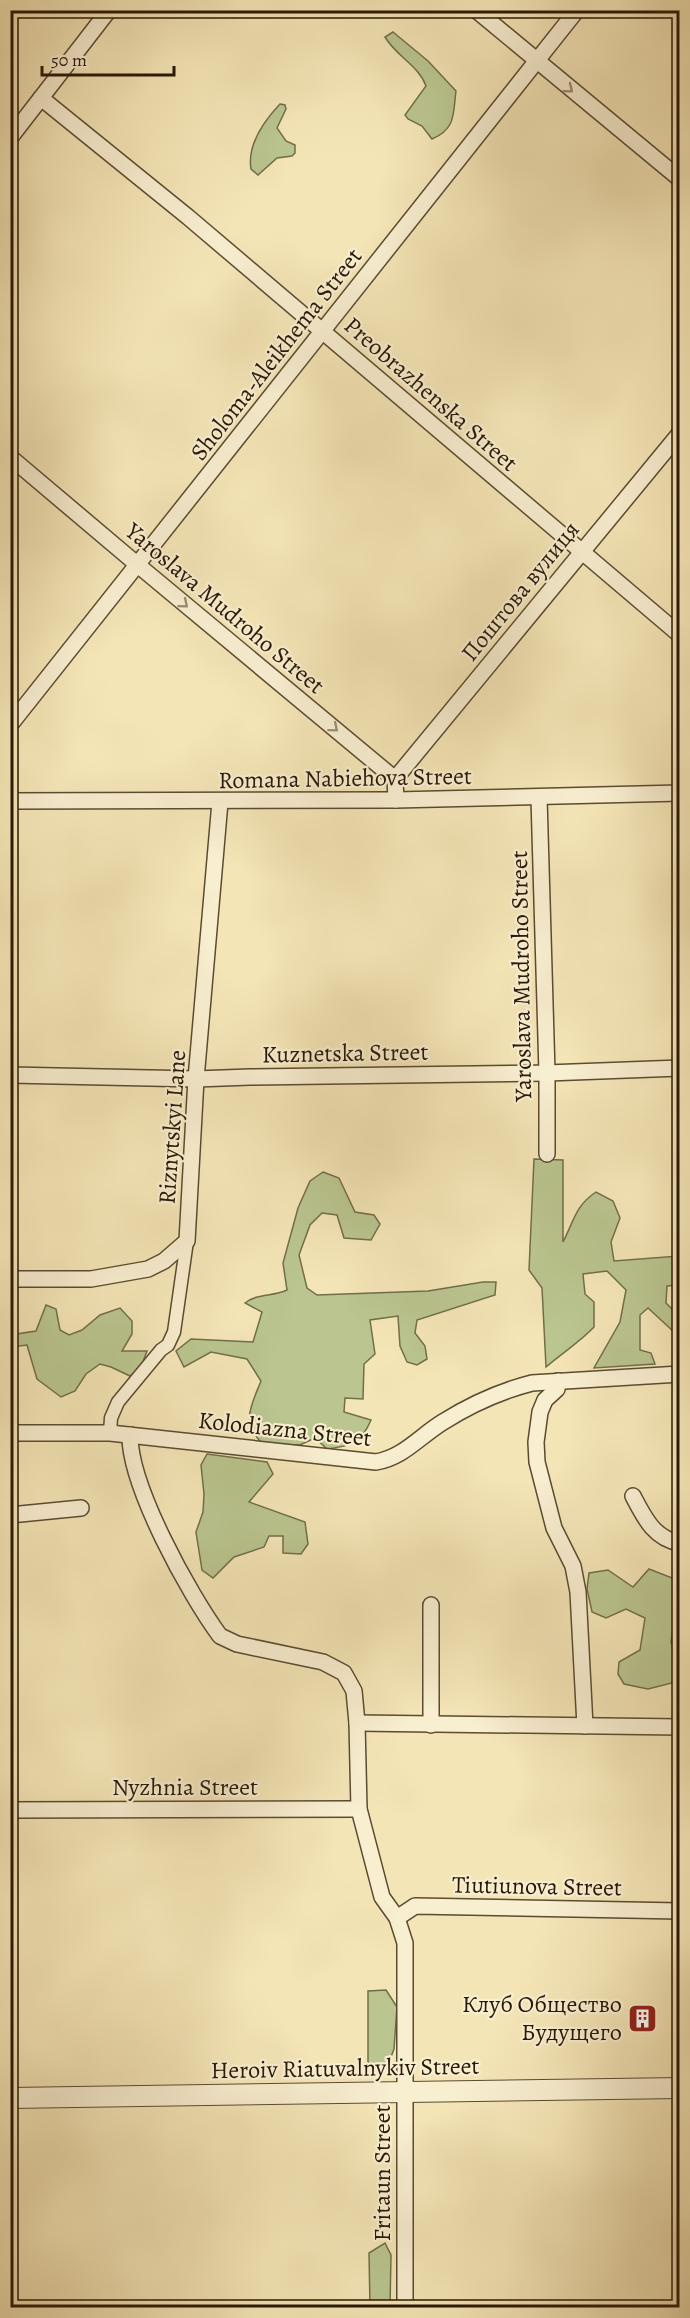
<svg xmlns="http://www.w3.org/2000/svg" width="690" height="2318" viewBox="0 0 690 2318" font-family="Alegreya,serif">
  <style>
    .green { fill: #bac58f; stroke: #716e4a; stroke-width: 1.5 }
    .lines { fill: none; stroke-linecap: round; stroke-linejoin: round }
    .pedestrian-casing { stroke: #5b4b31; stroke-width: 15 }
    .minor-casing { stroke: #5b4b31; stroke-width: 18 }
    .tertiary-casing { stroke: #5b4b31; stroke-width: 22 }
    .pedestrian { stroke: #f8eed0; stroke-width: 12 }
    .minor { stroke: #f8eed0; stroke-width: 15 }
    .tertiary { stroke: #f8eed0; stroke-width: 20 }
    .oneway { stroke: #9a8e75 }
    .labels { text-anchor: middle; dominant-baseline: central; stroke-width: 4.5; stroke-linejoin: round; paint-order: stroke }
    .street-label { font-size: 24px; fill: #281805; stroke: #f8eed0 }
    .poi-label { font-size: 24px; fill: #281805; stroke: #f8eed0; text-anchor: end }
  </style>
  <rect width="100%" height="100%" fill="#f4e5b6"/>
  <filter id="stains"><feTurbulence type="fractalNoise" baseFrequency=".00333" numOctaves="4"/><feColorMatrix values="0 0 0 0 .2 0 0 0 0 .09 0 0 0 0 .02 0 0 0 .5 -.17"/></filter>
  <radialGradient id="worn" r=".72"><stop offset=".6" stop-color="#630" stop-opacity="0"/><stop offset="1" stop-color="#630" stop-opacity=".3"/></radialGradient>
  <!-- green -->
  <g class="green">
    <path d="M 393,32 L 428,61 L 456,91 C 453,114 456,129 432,139 L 422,126 L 408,119 L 405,115 L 426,86 C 419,66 396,56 385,37 Z"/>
    <path d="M 280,104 L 285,105 L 286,109 L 277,128 L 286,141 L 295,145 L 295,153 L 292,156 L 277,158 L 258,175 L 251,169 C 247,145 264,121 280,104 Z"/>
    <path d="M 534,1159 L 563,1160 L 563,1242 C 574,1221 575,1206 596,1192 L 613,1201 L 620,1218 L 611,1242 L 614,1261 L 679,1256 L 679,1285 L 667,1286 L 666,1303 L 679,1316 L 679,1351 L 674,1351 L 674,1332 L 648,1308 L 640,1315 L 640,1350 L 651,1353 L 655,1364 L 594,1368 L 620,1322 L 626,1290 L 607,1271 L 583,1274 L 585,1294 L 594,1302 L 594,1327 C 580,1342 562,1353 546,1367 L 542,1288 L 529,1270 Z"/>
    <path d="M 323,1172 L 339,1178 L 355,1212 L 374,1215 L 380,1224 L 371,1240 L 344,1238 L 337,1215 L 322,1213 L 310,1225 L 299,1255 L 307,1288 L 317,1295 L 428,1291 L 483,1282 L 496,1282 L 495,1295 L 417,1320 L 415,1333 L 425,1346 L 427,1359 L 417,1365 L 407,1362 L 400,1346 L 398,1316 L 370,1320 L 375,1354 L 364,1364 L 363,1399 L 345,1398 L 344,1412 L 371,1420 C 361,1444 351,1446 327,1449 L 315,1438 L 300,1445 L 263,1444 C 240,1423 251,1406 261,1381 L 247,1359 L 211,1352 L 184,1367 L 176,1351 L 191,1339 L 253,1342 L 262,1312 L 245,1303 C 258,1293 272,1297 287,1290 L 283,1263 L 298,1208 L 310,1181 Z"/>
    <polygon points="46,1305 56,1309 60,1330 69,1335 82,1330 100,1315 120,1308 132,1321 132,1334 122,1351 147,1351 141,1367 130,1376 111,1367 100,1364 86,1374 75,1391 61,1397 37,1379 27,1345 11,1347 10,1335 36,1331"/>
    <polygon points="207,1454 267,1462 273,1474 249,1502 305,1522 308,1544 301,1554 283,1553 283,1536 269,1536 264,1547 234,1557 213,1578 202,1570 196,1532 203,1512 204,1494 201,1465"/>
    <polygon points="649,1569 677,1580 679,1579 680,1608 676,1612 671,1642 677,1663 672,1683 648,1689 624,1684 618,1674 619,1662 640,1650 645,1618 626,1609 606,1618 592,1612 587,1589 589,1573 608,1570 633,1587"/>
    <polygon points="386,1990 397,2007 394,2049 387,2067 368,2067 368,1991"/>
    <polygon points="385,2243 391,2255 390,2307 370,2307 369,2253"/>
  </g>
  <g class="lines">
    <defs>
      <polyline id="pedestrian" points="110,1433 111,1418 118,1402 161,1350 168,1345 174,1332 187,1241"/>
      <g id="minor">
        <polyline points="476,10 680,179"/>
        <polyline points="41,98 188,217 680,635"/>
        <polyline points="10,138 109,10"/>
        <polyline points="10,457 139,566 395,779 396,800"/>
        <polyline points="10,725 577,10"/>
        <polyline points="395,779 680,433"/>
        <polyline points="539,798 547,1073 547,1154"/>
        <polyline points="10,801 396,800 680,793"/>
        <polyline points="10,1075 196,1079 250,1077 547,1073 680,1068"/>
        <polyline points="10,1279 91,1279 148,1269 164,1261 187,1241 196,1079 220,802"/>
        <polyline points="558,1381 557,1389 545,1400 540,1412 536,1442 537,1462 554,1528 573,1566 578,1592 585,1726"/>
        <path d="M 10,1433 L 110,1433 L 376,1462 C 404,1457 420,1436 443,1422 C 470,1405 501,1391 532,1383 L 680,1374"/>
        <path d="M 130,1435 C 129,1485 189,1594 220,1636 L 237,1644 L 323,1662 L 344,1673 L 354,1691 L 357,1723 L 359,1809 L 382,1897 L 397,1918 L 405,1943 L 405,2308"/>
        <path d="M 633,1496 C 644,1517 654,1539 680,1543"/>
        <polyline points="10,1515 81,1508"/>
        <polyline points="431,1605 431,1725"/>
        <polyline points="357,1723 680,1727"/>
        <polyline points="10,1810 359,1809"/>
        <polyline points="397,1918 415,1906 680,1911"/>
      </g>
      <polyline id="tertiary" points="10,2098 680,2088"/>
    </defs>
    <!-- pedestrian casing -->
    <use href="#pedestrian" class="pedestrian-casing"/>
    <!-- minor casing -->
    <use href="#minor" class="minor-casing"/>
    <!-- tertiary casing -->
    <use href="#tertiary" class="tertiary-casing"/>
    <!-- pedestrian -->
    <use href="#pedestrian" class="pedestrian"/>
    <!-- minor -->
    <use href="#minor" class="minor"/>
    <!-- tertiary -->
    <use href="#tertiary" class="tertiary"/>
  </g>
  <!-- one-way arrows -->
  <defs><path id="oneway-chevron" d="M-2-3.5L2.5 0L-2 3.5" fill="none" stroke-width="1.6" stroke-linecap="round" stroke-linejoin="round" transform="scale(1.5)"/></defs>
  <g class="oneway">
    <use href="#oneway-chevron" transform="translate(569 89) rotate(39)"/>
    <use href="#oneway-chevron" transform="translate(184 604) rotate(40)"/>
    <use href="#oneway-chevron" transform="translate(334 728) rotate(40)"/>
  </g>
  <!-- icons -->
  <defs>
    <symbol id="building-square" viewBox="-11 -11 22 22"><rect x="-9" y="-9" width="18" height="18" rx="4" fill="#8f2418" stroke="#f8eed0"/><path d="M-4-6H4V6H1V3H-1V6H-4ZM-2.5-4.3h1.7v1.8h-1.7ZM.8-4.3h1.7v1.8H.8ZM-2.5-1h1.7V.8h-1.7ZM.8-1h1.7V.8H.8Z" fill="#fff"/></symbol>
  </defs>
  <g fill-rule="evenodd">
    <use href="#building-square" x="626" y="2002" width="33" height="33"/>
  </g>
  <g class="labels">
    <!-- street labels -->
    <g class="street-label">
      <text transform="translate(276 354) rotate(-52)">Sholoma-Aleikhema Street</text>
      <text transform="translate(431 394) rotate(41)">Preobrazhenska Street</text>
      <text transform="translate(520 591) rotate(-51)">Поштова вулиця</text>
      <text transform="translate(225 608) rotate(40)">Yaroslava Mudroho Street</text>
      <text transform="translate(345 778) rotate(-1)">Romana Nabiehova Street</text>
      <text transform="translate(521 976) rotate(-91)">Yaroslava Mudroho Street</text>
      <text transform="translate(345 1053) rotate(-1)">Kuznetska Street</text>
      <text transform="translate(172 1127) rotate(-86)">Riznytskyi Lane</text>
      <text transform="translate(285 1429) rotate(6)">Kolodiazna Street</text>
      <text x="185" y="1787">Nyzhnia Street</text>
      <text transform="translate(537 1886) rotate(1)">Tiutiunova Street</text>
      <text transform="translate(345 2068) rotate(-1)">Heroiv Riatuvalnykiv Street</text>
      <text transform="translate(382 2173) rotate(-90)">Fritaun Street</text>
    </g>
    <!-- poi labels -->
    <g class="poi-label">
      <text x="622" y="2004">Клуб Общество<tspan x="622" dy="28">Будущего</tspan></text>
    </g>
  </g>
  <!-- margin -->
  <rect width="690" height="2318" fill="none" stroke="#f4e5b6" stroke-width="36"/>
  <rect x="12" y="12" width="666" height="2294" fill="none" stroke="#281805" stroke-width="3"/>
  <rect x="18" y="18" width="654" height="2282" fill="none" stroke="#281805" stroke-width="1.5"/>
  <!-- scale -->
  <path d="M42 66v9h132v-9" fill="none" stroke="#281805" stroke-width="3"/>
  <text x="51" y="66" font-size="18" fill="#281805" stroke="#f8eed0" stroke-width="4.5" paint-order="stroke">50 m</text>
  <rect width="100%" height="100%" filter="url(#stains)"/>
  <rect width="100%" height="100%" fill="url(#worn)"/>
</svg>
